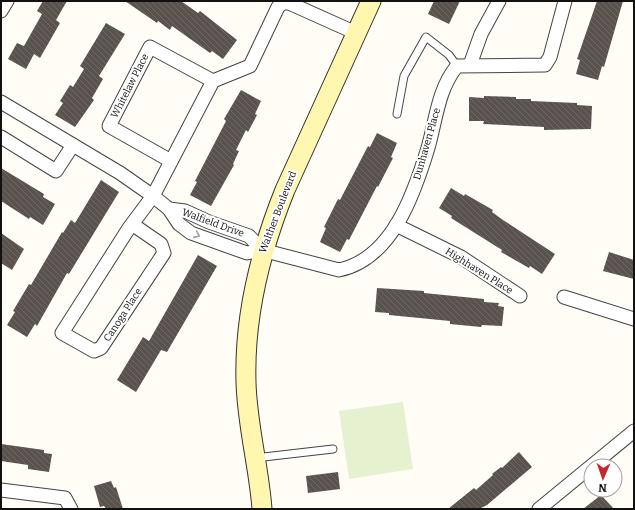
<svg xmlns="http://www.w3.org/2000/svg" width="635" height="510" viewBox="0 0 635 510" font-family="Bitter,serif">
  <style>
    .pitch { fill: #e6f2cf }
    .building { fill: url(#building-back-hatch) }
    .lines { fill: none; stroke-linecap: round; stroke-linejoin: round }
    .lane-casing { stroke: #444; stroke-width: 9 }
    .street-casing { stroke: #444; stroke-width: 15 }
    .secondary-casing { stroke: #333; stroke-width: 21 }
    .lane { stroke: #fff; stroke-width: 7 }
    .street { stroke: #fff; stroke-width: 13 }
    .secondary { stroke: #fff6b0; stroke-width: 19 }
    .oneway { stroke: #a0a0a0 }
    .labels { text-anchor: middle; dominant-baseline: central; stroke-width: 4; stroke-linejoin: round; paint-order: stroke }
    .street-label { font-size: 10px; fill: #111; stroke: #fff }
  </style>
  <defs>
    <pattern id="building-back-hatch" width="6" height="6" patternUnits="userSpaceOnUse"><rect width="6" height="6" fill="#5a524d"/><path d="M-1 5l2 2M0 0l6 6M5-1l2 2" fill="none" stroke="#6d6662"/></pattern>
  </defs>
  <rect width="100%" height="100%" fill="#fffdf5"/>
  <!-- pitch -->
  <polygon class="pitch" points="403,402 413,469 349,479 339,411"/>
  <!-- building -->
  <g class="building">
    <polygon points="43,1 67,1 56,20 60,23 40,58 34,54 26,69 8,59 17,43 24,46 42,14 37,11"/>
    <polygon points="125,1 181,1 198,13 200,11 237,40 223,59 212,51 210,53 172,26 170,30 158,21 157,23"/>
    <polygon points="434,1 460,1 449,24 428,14"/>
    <polygon points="597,1 623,1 604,67 602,66 598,80 576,74 580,60 577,59"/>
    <polygon points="106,23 125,34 99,76 103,79 92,98 94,100 75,127 55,115 63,103 60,101 70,85 73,87 84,69 80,66"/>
    <polygon points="241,90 261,101 255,114 257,115 248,132 246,130 236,150 239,151 233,164 234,165 211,206 190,195 197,182 195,181 226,121 224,119"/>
    <polygon points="484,96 516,97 516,99 531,99 531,101 577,103 577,105 592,106 591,129 544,130 544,127 483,124 484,121 469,121 469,97 484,98"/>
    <polygon points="377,133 397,143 391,157 393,158 378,187 377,186 349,240 347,239 340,252 320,242 326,228 324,227 338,199 340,200 368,146 370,147"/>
    <polygon points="1,168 44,194 43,197 55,204 43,225 30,217 29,219 1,201"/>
    <polygon points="101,180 119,192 69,274 67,273 37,326 35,324 27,337 7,325 15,312 13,311 29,284 31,285 62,232 63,233 71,220 75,223"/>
    <polygon points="451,188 464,196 465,194 493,210 492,212 503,220 555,254 542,274 530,266 529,268 501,252 502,250 451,218 452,216 439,208"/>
    <polygon points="1,233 24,249 12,270 1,263"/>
    <polygon points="609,252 634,260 634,279 603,271"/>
    <polygon points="198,255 217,266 167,352 161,350 136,392 117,380 143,337 149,341"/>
    <polygon points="377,288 424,291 424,293 484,299 484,302 499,303 498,306 504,307 502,326 482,325 481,327 450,324 450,321 389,315 389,313 375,312"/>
    <polygon points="1,444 44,450 44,453 52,454 49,472 28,469 28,465 1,461"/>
    <polygon points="519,452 532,467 487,505 479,509 448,509 474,488 476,490 493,475 492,474 501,467 502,468"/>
    <polygon points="338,472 340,489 308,493 306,476"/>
    <polygon points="111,481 114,488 116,487 123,509 106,509 104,506 100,507 94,486"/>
    <polygon points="601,495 614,509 583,509"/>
  </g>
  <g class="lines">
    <defs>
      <g id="lane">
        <polyline points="397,114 404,76 426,37 449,55 457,66"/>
        <polyline points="255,458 333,449"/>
      </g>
      <g id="street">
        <polyline points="1,11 7,1"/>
        <polyline points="470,65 481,34 499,1"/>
        <path d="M 1,102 L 120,173 L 153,196 L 169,209 L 179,224 L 191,233 L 247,253 L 262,250 L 339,270 C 392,259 414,194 428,148 C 436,120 438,89 457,66 L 545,65 L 550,57 L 565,1"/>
        <polyline points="1,137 56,171 73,145"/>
        <polyline points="171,161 109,126 150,47 213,81"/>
        <polyline points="169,209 185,211 209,222 249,236 262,250"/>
        <polyline points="132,224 161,244 164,253 101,348 94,351 62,333 129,228 153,196 213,81 250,66 278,7 283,3 289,3 356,33"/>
        <polyline points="396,225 461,257 520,296"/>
        <polyline points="564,297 634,319"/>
        <polyline points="1,490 65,498 71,509"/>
        <polyline points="539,509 634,431"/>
      </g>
      <path id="secondary" d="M 262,509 C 259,467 247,425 246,382 C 244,315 260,252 285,190 L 371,1"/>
    </defs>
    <!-- lane casing -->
    <use href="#lane" class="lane-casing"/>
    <!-- street casing -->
    <use href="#street" class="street-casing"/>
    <!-- secondary casing -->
    <use href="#secondary" class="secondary-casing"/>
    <!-- lane -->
    <use href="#lane" class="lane"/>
    <!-- street -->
    <use href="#street" class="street"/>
    <!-- secondary -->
    <use href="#secondary" class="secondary"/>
  </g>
  <!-- one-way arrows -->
  <defs><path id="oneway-chevron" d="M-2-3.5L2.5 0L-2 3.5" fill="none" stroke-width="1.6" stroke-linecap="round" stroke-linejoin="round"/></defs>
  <use class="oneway" href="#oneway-chevron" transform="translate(197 235) rotate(24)"/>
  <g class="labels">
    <!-- street labels -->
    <g class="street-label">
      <text transform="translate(130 86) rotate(-63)">Whitelaw Place</text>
      <text transform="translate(427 144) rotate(-74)">Dunhaven Place</text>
      <text transform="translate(278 212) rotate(-69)">Walther Boulevard</text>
      <text transform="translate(213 223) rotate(20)">Walfield Drive</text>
      <text transform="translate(479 271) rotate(32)">Highhaven Place</text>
      <text transform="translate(123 315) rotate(-57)">Canoga Place</text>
    </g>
  </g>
  <!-- border -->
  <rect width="635" height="510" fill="none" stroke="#111111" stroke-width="4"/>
  <!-- north arrow -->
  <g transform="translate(603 478) rotate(182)"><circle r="19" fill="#ffffff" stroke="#a0a0a0"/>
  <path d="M0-3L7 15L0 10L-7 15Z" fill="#c4262e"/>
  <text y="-6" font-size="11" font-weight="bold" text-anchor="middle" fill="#111111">N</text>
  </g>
</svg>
